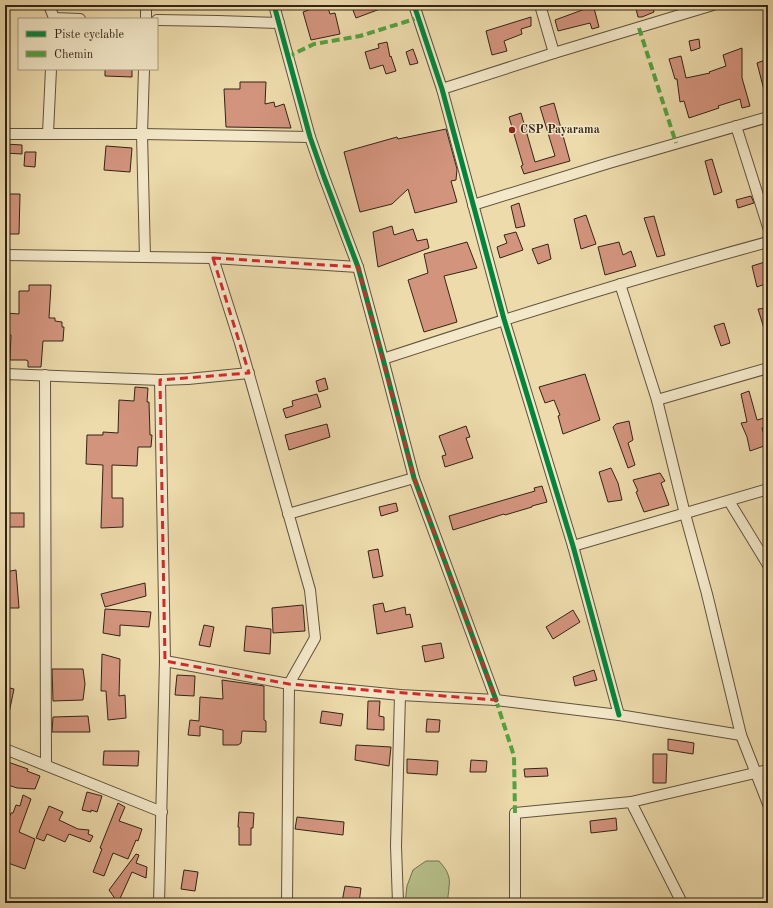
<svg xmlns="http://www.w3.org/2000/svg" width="773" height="908" viewBox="0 0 773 908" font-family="'Old Standard TT',serif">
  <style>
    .green { fill: #b7c08a; stroke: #747250 }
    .building { fill: #d3947e; stroke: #322416 }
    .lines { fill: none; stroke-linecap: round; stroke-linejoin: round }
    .street-casing { stroke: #61523c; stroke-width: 12 }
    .street { stroke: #f3e8c9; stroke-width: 10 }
    .quiet { stroke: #52a340; stroke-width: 4; stroke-dasharray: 8 4; stroke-linecap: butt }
    .cycleway-casing { stroke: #f3e8c9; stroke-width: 8 }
    .cycleway { stroke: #00873e; stroke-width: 5 }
    .marked { fill: none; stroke: #d62828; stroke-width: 3; stroke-dasharray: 8 5; stroke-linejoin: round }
    .poi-dot { fill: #8f2418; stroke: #f3e8c9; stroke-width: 1.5 }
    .labels { text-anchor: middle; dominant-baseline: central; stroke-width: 3; stroke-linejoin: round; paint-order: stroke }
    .poi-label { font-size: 12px; font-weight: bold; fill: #322416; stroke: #f3e8c9; text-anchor: start }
  </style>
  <rect width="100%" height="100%" fill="#eddbac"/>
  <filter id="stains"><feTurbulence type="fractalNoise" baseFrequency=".005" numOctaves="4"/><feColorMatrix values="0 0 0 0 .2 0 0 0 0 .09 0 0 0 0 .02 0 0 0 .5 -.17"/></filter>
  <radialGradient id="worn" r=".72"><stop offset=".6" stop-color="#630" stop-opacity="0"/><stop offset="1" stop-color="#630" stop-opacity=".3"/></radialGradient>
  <!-- green -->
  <path class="green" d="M 426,861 L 439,861 C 446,869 451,876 449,887 C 449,893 447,897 448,903 L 405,903 L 407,886 L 413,870 Z"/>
  <!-- building -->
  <g class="building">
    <polygon points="322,5 327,5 330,14 335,13 340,34 311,40 303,12"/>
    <polygon points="351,5 388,5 388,6 356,18"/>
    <polygon points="635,5 652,5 654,12 642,17 638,17"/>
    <polygon points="594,8 599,27 592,29 590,23 558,31 555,20 585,9"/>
    <polygon points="531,17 531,26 521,29 522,34 504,41 507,51 492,55 486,31"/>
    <polygon points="699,39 700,48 691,51 689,41"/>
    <polygon points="387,42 390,57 391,56 396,71 386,74 383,65 370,69 365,52 379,48 378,44"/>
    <polygon points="742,48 742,78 750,106 742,108 740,99 718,106 719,108 689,118 684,101 680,102 677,79 675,79 669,59 681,56 686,78 710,73 709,72 726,66 723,55"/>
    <polygon points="413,49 418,63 410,65 406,52"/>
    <polygon points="768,59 768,94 765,94 757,63"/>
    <polygon points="105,69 132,69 132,77 105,76"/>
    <polygon points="240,82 266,82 265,104 274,102 275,107 284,104 291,128 226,127 224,89 240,89"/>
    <polygon points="554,103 570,161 524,174 521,166 523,165 509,117 521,113 535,162 555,156 540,107"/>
    <polygon points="446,129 457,169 456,180 451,181 457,202 415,213 408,189 392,204 360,212 344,152 397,137 398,139"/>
    <polygon points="5,144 22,145 22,154 5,153"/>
    <polygon points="106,146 132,148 130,172 104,170"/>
    <polygon points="25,152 36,152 35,167 24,166"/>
    <polygon points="712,159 722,192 714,195 705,161"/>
    <polygon points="6,194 20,194 19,234 6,234"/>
    <polygon points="751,196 754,203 738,208 736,200"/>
    <polygon points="519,203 525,226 516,228 511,206"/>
    <polygon points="586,215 596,244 581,249 574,219"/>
    <polygon points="654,216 665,255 657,257 644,218"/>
    <polygon points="392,226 394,235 413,229 417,241 427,239 429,248 378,267 373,232"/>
    <polygon points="516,232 523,250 500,258 497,247 507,243 504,235"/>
    <polygon points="467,242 477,268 444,276 457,322 424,332 408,280 428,273 424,254"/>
    <polygon points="619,242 623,255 631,251 636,266 605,275 598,247"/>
    <polygon points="548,244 551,259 538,264 532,249"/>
    <polygon points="768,261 768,283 757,287 752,266"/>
    <polygon points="29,285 51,285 49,318 55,318 55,321 62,322 62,327 64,327 63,341 43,341 41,367 28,367 28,361 26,360 10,360 11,335 5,335 6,313 19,314 19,291 29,291"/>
    <polygon points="768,308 768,335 766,335 758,309"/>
    <polygon points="724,323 730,343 721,346 714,326"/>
    <polygon points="585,374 600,420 563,434 558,416 560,415 554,400 545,403 539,387"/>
    <polygon points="325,378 328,389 319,392 316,381"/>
    <polygon points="135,387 148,388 147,402 149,402 150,435 152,435 151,447 138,447 137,466 112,465 112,498 123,498 123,527 101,528 103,465 86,464 87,435 103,435 103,432 118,433 119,400 134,401"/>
    <polygon points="749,391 757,420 768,417 768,427 762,428 767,445 750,451 747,437 741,423 747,422 741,394"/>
    <polygon points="317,394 321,407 286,418 283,409 293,406 292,401"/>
    <polygon points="629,421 633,440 628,443 635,465 628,468 613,427 616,424"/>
    <polygon points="327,424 330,437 289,450 285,435"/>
    <polygon points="466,426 470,437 466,438 473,458 445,467 442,456 446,455 439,436"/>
    <polygon points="611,468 618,483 622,500 608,502 599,472"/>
    <polygon points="660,473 665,481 661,483 669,505 644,512 636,492 638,491 633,480"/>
    <polygon points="542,486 547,502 532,506 532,507 505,515 504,514 453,530 449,516 535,491 534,488"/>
    <polygon points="396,503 398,511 381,516 379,507"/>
    <rect x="5" y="513" width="19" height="14"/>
    <polygon points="378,549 383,576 373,578 368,551"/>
    <polygon points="16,570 19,608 7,608 8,592 5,593 5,572"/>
    <polygon points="145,583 146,596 105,607 101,594"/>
    <polygon points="383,603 385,612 405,607 406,615 410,614 413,627 377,634 373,605"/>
    <polygon points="303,605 305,631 273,633 272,608"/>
    <polygon points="105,609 151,612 149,627 120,625 120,636 103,633"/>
    <polygon points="573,610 580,622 553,639 546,627"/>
    <polygon points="204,625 214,627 210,647 199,645"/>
    <polygon points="246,626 271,629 270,654 244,651"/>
    <polygon points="441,643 444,658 425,662 422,646"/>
    <polygon points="102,654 120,659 119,696 125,695 126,718 108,720 106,691 101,691"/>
    <polygon points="52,669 83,669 85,684 83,700 53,701"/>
    <polygon points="594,670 597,680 575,686 573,677"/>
    <polygon points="177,675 195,676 194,696 175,695"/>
    <polygon points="222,680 264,686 264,720 266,721 266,732 242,731 241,743 238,745 223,745 223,730 200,726 200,736 188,735 190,720 199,721 200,697 223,699"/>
    <polygon points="5,687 14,689 9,713 5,713"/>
    <polygon points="368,701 380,701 379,716 384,717 384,730 367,729"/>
    <polygon points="322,711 343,714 341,726 320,723"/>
    <polygon points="88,716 90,732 52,732 53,717"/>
    <polygon points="427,719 440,720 439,732 426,732"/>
    <polygon points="668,739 694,743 693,754 668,750"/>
    <polygon points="356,745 391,747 389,766 355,760"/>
    <polygon points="104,751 139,751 138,766 103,765"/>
    <polygon points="653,754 667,754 666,783 653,783"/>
    <polygon points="407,759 438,761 437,775 407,773"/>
    <polygon points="471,760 487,761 486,772 470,772"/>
    <polygon points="5,761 28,769 27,771 40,776 35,789 17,788 5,784"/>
    <polygon points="547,768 548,776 525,777 524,769"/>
    <polygon points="87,792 102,796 97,812 91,810 91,812 82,810"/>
    <polygon points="23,795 31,799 19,832 35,839 25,869 5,862 5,814 10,816 11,813 13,813 16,805 20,806"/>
    <polygon points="118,803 125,807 119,821 142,829 138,841 136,840 128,859 113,853 104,876 93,872 102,849 100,848"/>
    <polygon points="49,806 63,812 59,820 78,829 89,830 88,834 93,836 90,842 69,834 65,842 47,834 44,841 36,838"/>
    <polygon points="239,812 254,813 253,828 251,828 251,845 239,845 239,827 238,827"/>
    <polygon points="297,817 344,822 343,835 295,829"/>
    <polygon points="616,818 617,830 591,833 590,821"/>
    <polygon points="136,854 139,855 136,863 147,867 146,878 132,872 118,903 109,890"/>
    <polygon points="184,870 198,872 195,891 181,889"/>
    <polygon points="345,886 361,888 359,903 342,902"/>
  </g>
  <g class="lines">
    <defs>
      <g id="street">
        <polyline points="49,5 54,18 80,19"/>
        <polyline points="274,5 310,137 324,177 358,267 383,359 414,478 496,700"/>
        <polyline points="414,5 442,89 504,319 573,546 619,715"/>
        <polyline points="540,5 554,53"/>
        <polyline points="146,19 146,5"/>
        <polyline points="157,20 218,21 279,23"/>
        <polyline points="144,69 142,134 145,257"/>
        <polyline points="442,89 554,53 713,5"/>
        <polyline points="736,126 768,227"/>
        <polyline points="48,133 51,69"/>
        <polyline points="5,134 142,134 310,137"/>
        <polyline points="473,205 609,163 768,117"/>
        <polyline points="5,255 213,258 358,267"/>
        <polyline points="213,258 240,343 310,590 315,638 289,684 287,903"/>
        <polyline points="620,284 657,400 685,514 707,594 741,735 768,804"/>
        <path d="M 383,359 C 511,317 639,277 768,242"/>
        <polyline points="5,374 160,380 188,379 249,373"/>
        <polyline points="45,375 46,764"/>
        <polyline points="657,400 768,368"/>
        <polyline points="729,501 768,565"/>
        <polyline points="288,514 414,478"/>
        <polyline points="573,546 768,489"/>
        <polyline points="165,661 289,684 400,695 496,700 619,715 741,735"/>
        <polyline points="5,749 162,812"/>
        <polyline points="631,802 682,903"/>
        <polyline points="159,903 165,661 160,380"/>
        <polyline points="398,903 396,846 400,695"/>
        <polyline points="515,903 515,813 631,802 768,770"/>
      </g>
    </defs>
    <!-- street casing -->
    <use href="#street" class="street-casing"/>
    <!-- street -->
    <use href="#street" class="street"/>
    <!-- quiet -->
    <g class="quiet">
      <polyline points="639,28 676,143"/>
      <polyline points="287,57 314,44 360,36 418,18"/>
      <polyline points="496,700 514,756 515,813"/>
    </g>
    <defs>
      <g id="cycleway">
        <polyline points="274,5 310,137 324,177 358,267 383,359 414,478 496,700"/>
        <polyline points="414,5 442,89 504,319 573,546 619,715"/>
      </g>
    </defs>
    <!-- cycleway casing -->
    <use href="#cycleway" class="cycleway-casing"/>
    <!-- cycleway -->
    <use href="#cycleway" class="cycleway"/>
  </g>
  <!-- marked area -->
  <path class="marked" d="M 213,258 L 358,267 L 414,478 L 496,700 L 289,684 L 165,661 L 160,380 L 249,373 Z"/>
  <!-- markers -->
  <circle class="poi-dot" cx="512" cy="130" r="4"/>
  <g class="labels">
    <!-- poi labels -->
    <g class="poi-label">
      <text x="520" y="130">CSP Payarama</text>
    </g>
  </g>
  <!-- margin -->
  <rect width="773" height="908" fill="none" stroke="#eddbac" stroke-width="20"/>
  <rect x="6" y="6" width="761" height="896" fill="none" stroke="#322416" stroke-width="2"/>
  <rect x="10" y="10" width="753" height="888" fill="none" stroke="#322416"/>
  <!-- legend -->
  <rect x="18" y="18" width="140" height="52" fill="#f3e8c9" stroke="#a69a81"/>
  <rect x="26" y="31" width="20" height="6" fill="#00873e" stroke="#a69a81"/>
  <text x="54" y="38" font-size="12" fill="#322416">Piste cyclable</text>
  <rect x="26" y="51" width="20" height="6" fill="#52a340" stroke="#a69a81"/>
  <text x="54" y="58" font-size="12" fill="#322416">Chemin</text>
  <rect width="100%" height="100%" filter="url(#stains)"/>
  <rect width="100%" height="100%" fill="url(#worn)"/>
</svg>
